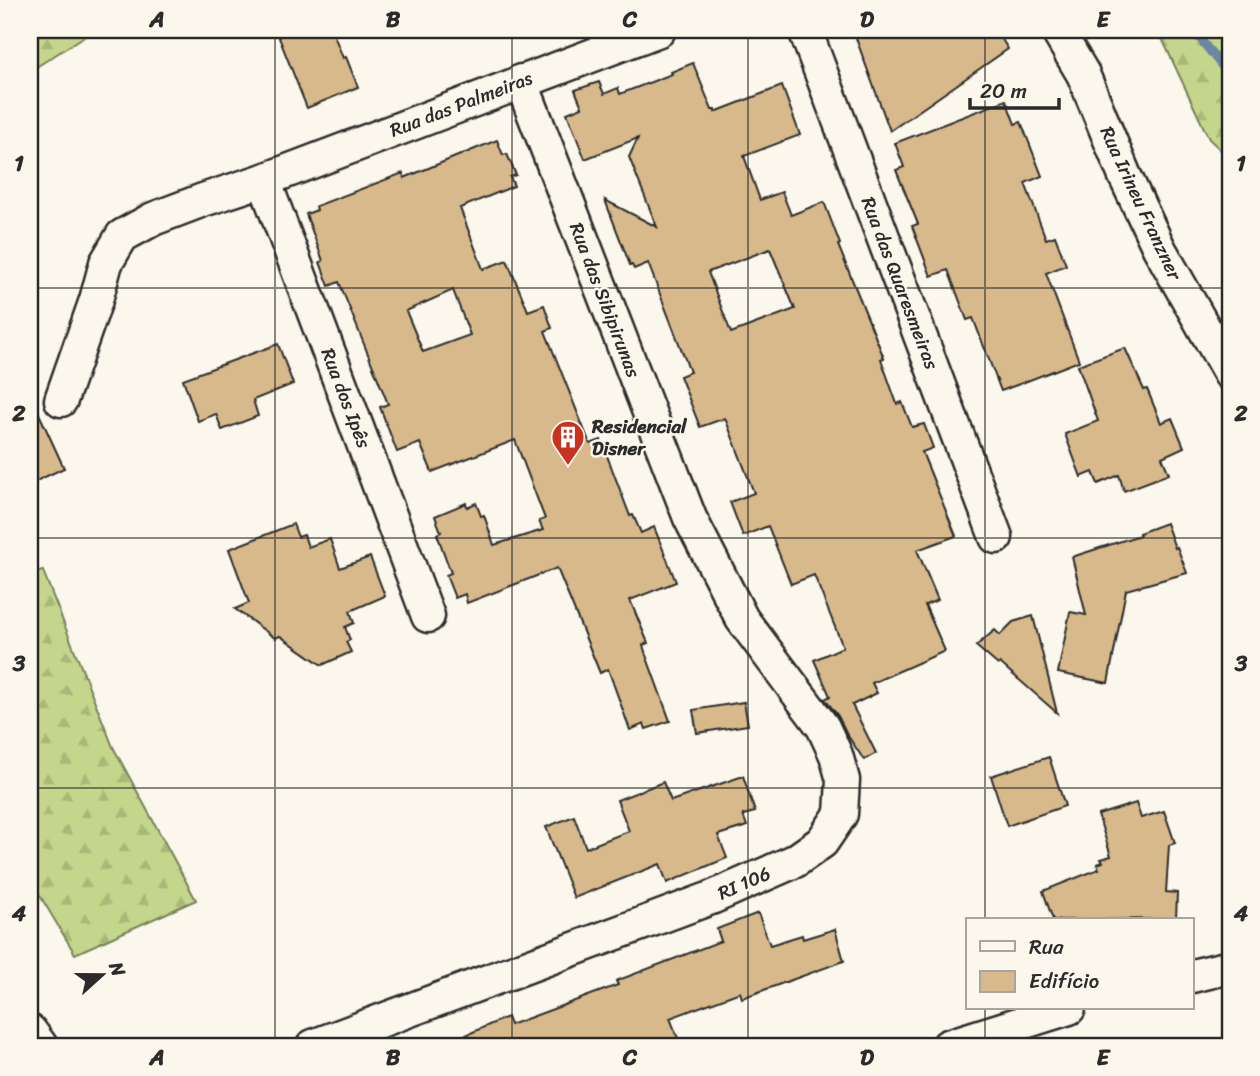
<svg xmlns="http://www.w3.org/2000/svg" width="1260" height="1076" viewBox="0 0 1260 1076" font-family="Sriracha,sans-serif">
  <style>
    .forest { fill: url(#forest-firs); stroke: #77805b; stroke-width: 2 }
    .lines { fill: none; stroke-linecap: round; stroke-linejoin: round }
    .stream { stroke: #6c87a2; stroke-width: 9 }
    .building { fill: #d8b98c; stroke: #2b2b2b; stroke-width: 2; fill-rule: evenodd }
    .minor-casing { stroke: #2b2b2b; stroke-width: 37 }
    .minor { stroke: #fbf7ec; stroke-width: 32 }
    .grid { fill: none; stroke: #2b2b2b; stroke-width: 2; stroke-opacity: 0.55 }
    .labels { text-anchor: middle; dominant-baseline: central; stroke-width: 5; stroke-linejoin: round; paint-order: stroke }
    .street-label { font-size: 19px; fill: #2b2b2b; stroke: #fbf7ec }
    .poi-label { font-size: 19px; font-weight: bold; fill: #2b2b2b; stroke: #fbf7ec; text-anchor: start }
    .neatline { fill: none; stroke: #2b2b2b; stroke-width: 2.5 }
    .grid-label { font-size: 23px; text-anchor: middle; font-weight: bold; fill: #2b2b2b }
  </style>
  <defs>
    <pattern id="forest-firs" width="22" height="20" patternUnits="userSpaceOnUse" patternTransform="scale(1.75)"><rect width="22" height="20" fill="#c3d68b"/><path d="M5 1l3.5 6h-7zM16 11l3.5 6h-7z" fill="#a8b878"/></pattern>
  </defs>
  <rect width="100%" height="100%" fill="#fbf7ec"/>
  <filter id="ink" filterUnits="userSpaceOnUse"><feTurbulence type="fractalNoise" baseFrequency=".0143" numOctaves="2"/><feDisplacementMap in="SourceGraphic" scale="14" xChannelSelector="R" yChannelSelector="G"/><feConvolveMatrix kernelMatrix="1 2 1 2 8 2 1 2 1" color-interpolation-filters="sRGB"/></filter>
  <g filter="url(#ink)">
    <!-- forest -->
    <g class="forest">
      <polygon points="30,30 90,30 85,36 30,71"/>
      <polygon points="1158,30 1230,30 1230,159 1209,139"/>
      <polygon points="43,571 113,747 196,900 75,954 30,879 30,574"/>
    </g>
    <g class="lines">
      <!-- stream -->
      <polyline class="stream" points="1193,30 1230,76"/>
    </g>
    <!-- building -->
    <g class="building">
      <polygon points="276,30 332,30 343,58 346,57 358,87 307,108"/>
      <polygon points="853,30 996,30 1008,49 890,131"/>
      <path d="M 693,63 L 712,110 L 715,110 L 715,112 L 782,86 L 800,135 L 744,156 L 760,200 L 782,192 L 791,215 L 824,202 L 840,244 L 838,245 L 884,358 L 881,359 L 897,404 L 902,402 L 912,427 L 924,424 L 933,448 L 922,452 L 956,536 L 917,550 L 938,600 L 925,605 L 945,651 L 872,683 L 877,693 L 852,705 L 876,753 L 864,760 L 848,736 L 838,716 L 825,699 L 830,696 L 814,660 L 843,647 L 814,575 L 791,584 L 768,526 L 743,536 L 730,502 L 754,493 L 725,418 L 700,427 L 680,376 L 690,372 L 648,263 L 634,269 L 632,265 L 630,265 L 605,200 L 657,227 L 629,157 L 638,138 L 585,159 L 567,113 L 582,107 L 575,90 L 599,82 L 604,94 L 618,88 L 620,94 L 672,74 L 671,72 ZM 770,249 L 795,309 L 731,333 L 708,272 Z"/>
      <polygon points="1006,100 1015,124 1021,122 1042,176 1025,183 1046,239 1055,236 1066,265 1046,273 1079,361 1001,391 973,318 967,320 948,270 931,276 912,226 918,224 896,170 904,167 895,143"/>
      <path d="M 497,140 L 503,155 L 507,154 L 516,175 L 510,177 L 514,186 L 460,208 L 483,269 L 507,260 L 528,311 L 544,305 L 552,328 L 545,331 L 590,444 L 601,440 L 630,516 L 633,515 L 641,533 L 654,527 L 676,582 L 630,600 L 648,643 L 643,645 L 646,655 L 670,721 L 646,729 L 644,724 L 630,730 L 608,669 L 600,673 L 557,568 L 467,603 L 465,594 L 455,598 L 446,575 L 451,573 L 437,534 L 441,532 L 435,516 L 466,503 L 467,507 L 476,503 L 481,516 L 484,515 L 494,545 L 543,530 L 539,521 L 545,519 L 515,440 L 432,472 L 420,443 L 397,452 L 380,407 L 388,404 L 339,282 L 329,286 L 320,262 L 323,261 L 306,214 L 317,210 L 316,206 L 403,173 L 404,178 ZM 453,290 L 470,335 L 423,352 L 406,311 Z"/>
      <polygon points="278,344 293,384 253,400 258,416 222,430 216,414 198,421 183,379"/>
      <polygon points="1125,348 1144,390 1147,389 1161,423 1172,418 1184,447 1162,457 1169,474 1124,491 1119,475 1098,484 1093,472 1081,477 1065,434 1098,421 1078,365"/>
      <polygon points="30,394 64,468 30,484"/>
      <polygon points="1166,523 1175,548 1177,547 1187,573 1126,590 1108,683 1058,673 1070,612 1086,615 1072,557 1140,535 1139,533"/>
      <polygon points="293,524 298,537 304,535 308,547 330,539 340,568 370,557 385,596 350,611 354,623 345,627 350,640 346,642 351,652 322,665 280,636 275,638 235,609 249,603 229,549"/>
      <polygon points="1033,616 1057,713 1000,663 998,665 976,646 995,630 1000,635 1013,622"/>
      <polygon points="744,702 748,725 697,733 693,710"/>
      <polygon points="1049,757 1065,806 1007,826 991,776"/>
      <polygon points="743,776 755,812 743,815 747,826 718,835 727,858 667,883 660,864 574,898 546,827 574,816 586,848 629,831 617,800 663,782 671,801"/>
      <polygon points="1136,803 1141,818 1164,811 1175,843 1169,845 1166,892 1177,893 1176,919 1053,920 1043,891 1099,869 1097,864 1103,862 1101,859 1111,856 1098,815"/>
      <polygon points="758,913 770,945 802,935 803,939 835,929 844,961 742,998 740,992 670,1018 681,1046 441,1046 507,1017 510,1025 618,985 616,981 721,941 717,929"/>
    </g>
    <g class="lines">
      <defs>
        <g id="minor">
          <polyline points="805,30 996,537"/>
          <polyline points="1057,30 1083,74 1124,174 1159,248 1230,374"/>
          <polyline points="264,180 428,616"/>
          <polyline points="61,400 96,300 106,263 122,236 153,219 203,200 264,180 659,30"/>
          <polyline points="1192,976 1230,967"/>
          <polyline points="30,1031 41,1046"/>
          <polyline points="313,1046 711,898 795,861 822,842 841,814 843,780 836,755 823,727 742,619 690,518 521,81"/>
          <polyline points="948,1046 1069,1008"/>
        </g>
      </defs>
      <!-- minor casing -->
      <use href="#minor" class="minor-casing"/>
      <!-- minor -->
      <use href="#minor" class="minor"/>
    </g>
  </g>
  <!-- grid -->
  <path class="grid" d="M 275,30 L 275,1046M 512,30 L 512,1046M 748,30 L 748,1046M 985,30 L 985,920M 30,288 L 1230,288M 30,538 L 1230,538M 30,788 L 1230,788M 985,1008 L 985,1046"/>
  <!-- icons -->
  <defs>
    <symbol id="building-pin" viewBox="-11 -11 22 30"><path d="M0 17L-7.5 6A9.5 9.5 0 1 1 7.5 6Z" fill="#c8321e" stroke="#fbf7ec"/><path d="M-4-6H4V6H1V3H-1V6H-4ZM-2.5-4.3h1.7v1.8h-1.7ZM.8-4.3h1.7v1.8H.8ZM-2.5-1h1.7V.8h-1.7ZM.8-1h1.7V.8H.8Z" fill="#fff"/></symbol>
  </defs>
  <g fill-rule="evenodd">
    <use href="#building-pin" x="549" y="418" width="38" height="52"/>
  </g>
  <g class="labels">
    <!-- street labels -->
    <g class="street-label">
      <text transform="translate(461 104) rotate(-21)">Rua das Palmeiras</text>
      <text transform="translate(1141 203) rotate(65)">Rua Irineu Franzner</text>
      <text transform="translate(900 283) rotate(69)">Rua das Quaresmeiras</text>
      <text transform="translate(605 300) rotate(69)">Rua das Sibipirunas</text>
      <text transform="translate(346 398) rotate(69)">Rua dos Ipês</text>
      <text transform="translate(744 883) rotate(-24)">RI 106</text>
    </g>
    <!-- poi labels -->
    <g class="poi-label">
      <text x="592" y="426">Residencial<tspan x="592" dy="22">Disner</tspan></text>
    </g>
  </g>
  <!-- margin -->
  <rect width="1260" height="1076" fill="none" stroke="#fbf7ec" stroke-width="77"/>
  <!-- legend -->
  <rect x="966" y="918" width="228" height="91" fill="#fbf7ec" stroke="#a8a59f" stroke-width="2"/>
  <rect x="980" y="941" width="35" height="10" fill="#fbf7ec" stroke="#a8a59f" stroke-width="2"/>
  <text x="1029" y="954" font-size="21" fill="#2b2b2b">Rua</text>
  <rect x="980" y="971" width="35" height="21" fill="#d8b98c" stroke="#a8a59f" stroke-width="2"/>
  <text x="1029" y="988" font-size="21" fill="#2b2b2b">Edifício</text>
  <!-- north arrow -->
  <g transform="translate(102 975) rotate(69)" stroke="#fbf7ec" stroke-width="5" paint-order="stroke">
  <path d="M0-5L12 26L0 18L-12 26Z" fill="#2b2b2b"/>
  <text y="-10" font-size="19" font-weight="bold" text-anchor="middle" fill="#2b2b2b">N</text>
  </g>
  <!-- scale -->
  <path d="M970 98v10h89v-10" fill="none" stroke="#2b2b2b" stroke-width="3.5"/>
  <text x="980" y="98" font-size="21" fill="#2b2b2b" stroke="#fbf7ec" stroke-width="5" paint-order="stroke">20 m</text>
  <rect x="38" y="38" width="1184" height="1000" class="neatline"/>
  <g class="grid-label">
    <text x="157" y="27">A</text>
    <text x="393" y="27">B</text>
    <text x="630" y="27">C</text>
    <text x="867" y="27">D</text>
    <text x="1103" y="27">E</text>
    <text x="19" y="171">1</text>
    <text x="1241" y="171">1</text>
    <text x="19" y="421">2</text>
    <text x="1241" y="421">2</text>
    <text x="19" y="671">3</text>
    <text x="1241" y="671">3</text>
    <text x="19" y="921">4</text>
    <text x="1241" y="921">4</text>
    <text x="157" y="1065">A</text>
    <text x="393" y="1065">B</text>
    <text x="630" y="1065">C</text>
    <text x="867" y="1065">D</text>
    <text x="1103" y="1065">E</text>
  </g>
</svg>
